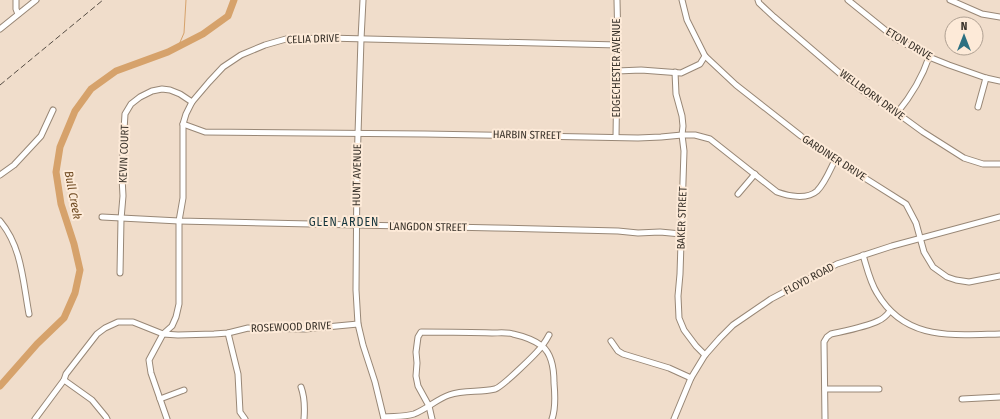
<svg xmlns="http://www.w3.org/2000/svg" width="1000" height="419" viewBox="0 0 1000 419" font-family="'Fira Sans Condensed',sans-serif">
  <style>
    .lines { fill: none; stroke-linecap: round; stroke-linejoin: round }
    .stream { stroke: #d6a26b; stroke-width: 1 }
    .river { stroke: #d6a26b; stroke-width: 7 }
    .minor-casing { stroke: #988776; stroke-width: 7 }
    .minor { stroke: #fff; stroke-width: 5 }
    .rail { stroke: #564d44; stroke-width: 1; stroke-dasharray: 6 3; stroke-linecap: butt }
    .labels { text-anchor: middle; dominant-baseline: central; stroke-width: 4; stroke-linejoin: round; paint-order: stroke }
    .street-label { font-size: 11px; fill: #39322a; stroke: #fdead8 }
    .water-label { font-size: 12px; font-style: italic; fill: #6f4a21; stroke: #fdead8 }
    .neighbourhood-label { font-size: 12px; letter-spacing: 1px; fill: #15353d; stroke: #fdead8 }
  </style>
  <rect width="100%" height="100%" fill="#f0ddcb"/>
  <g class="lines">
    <!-- stream -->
    <polyline class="stream" points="178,47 184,33 186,0"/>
    <!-- river -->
    <polyline class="river" points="0,386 37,344 64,318 75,293 80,270 74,244 61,204 56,172 60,147 75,111 91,89 116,71 168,52 203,34 228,16 234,0"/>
    <defs>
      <g id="minor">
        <polyline points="16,0 16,9 18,14"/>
        <polyline points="363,0 361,39 357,166 356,290 358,324 363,345 375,382 384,419"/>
        <polyline points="682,0 687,20 705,56 736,85 801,136 835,160 860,175 906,204 916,223 924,252 933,267 947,277 956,280 969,282 1000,276"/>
        <polyline points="758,0 759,3 774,17 844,77 870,96 897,113 923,132 964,158 983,164 1000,164"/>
        <polyline points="848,0 895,38 929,57 949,65 986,78 1000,81"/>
        <polyline points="950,0 982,14 1000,17"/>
        <polyline points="0,29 36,0"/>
        <polyline points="617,71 641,70 681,73 700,64 705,56"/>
        <polyline points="675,72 676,94 682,116 683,126 682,135 684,151 682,211 680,274 678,296 679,318 684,330 696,346 705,355"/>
        <polyline points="978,107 986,78"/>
        <path d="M 897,113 C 911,96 922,78 929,57"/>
        <path d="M 183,124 L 205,132 L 425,134 L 638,138 L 661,137 L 682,135 L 695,135 L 710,139 L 777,192 C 788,196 807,200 817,191 C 825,183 830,170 835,160"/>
        <polyline points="616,137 617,71 618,45 617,0"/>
        <polyline points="0,175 14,165 41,136 53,110"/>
        <polyline points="738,194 755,174"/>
        <polyline points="102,217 179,221 495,228 618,231 638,233 660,232 681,234"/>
        <path d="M 0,221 C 22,247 23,282 29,314"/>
        <path d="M 863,255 C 867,268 870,282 877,293 C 905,341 952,335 1000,334"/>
        <polyline points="120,273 121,219 123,196 122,177 124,130 125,114 131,104 140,97 152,91 162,89 170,90 180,94 192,102"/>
        <polyline points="228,333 238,374 240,412 245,419"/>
        <polyline points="611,341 618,351 623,354 669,368 691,378"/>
        <polyline points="64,380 92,400 106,417 107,419"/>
        <path d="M 301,387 C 305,398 305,407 304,419"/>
        <polyline points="825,389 879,389"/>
        <polyline points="160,399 184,390"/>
        <polyline points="962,399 1000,397"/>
        <path d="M 384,417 C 394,416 404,417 414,414 C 427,409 437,399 449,395 C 464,389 480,393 495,389 C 502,387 537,353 542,346 C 545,342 547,339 549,335"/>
        <polyline points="35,419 64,380 66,374 97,334 105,328 118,322 133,322 163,334 178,335 214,334 228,333 248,328 305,329 358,324"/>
        <polyline points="167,419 151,373 149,360 163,334 172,326 176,317 179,304 179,221 183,198 183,124 186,114 192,102 209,82 223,67 241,55 265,45 286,39 327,38 618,45"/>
        <path d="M 432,419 L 429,406 L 418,386 L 416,376 L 417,363 L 416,352 L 418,337 L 421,332 C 445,332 468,332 492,333 C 499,333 507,332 513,334 C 522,336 534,340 542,346 C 552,354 554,371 554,383 C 555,394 556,408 552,419"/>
        <polyline points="674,419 691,378 705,355 720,338 733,325 771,299 837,264 892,246 1000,217"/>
        <path d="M 825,419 L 824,342 L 827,337 L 831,334 C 844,331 866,327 878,321 C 883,319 887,315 890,311"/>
      </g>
    </defs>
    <!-- minor casing -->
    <use href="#minor" class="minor-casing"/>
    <!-- minor -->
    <use href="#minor" class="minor"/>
    <!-- rail -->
    <polyline class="rail" points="0,85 103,0"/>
  </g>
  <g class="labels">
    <!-- street labels -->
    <g class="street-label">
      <text transform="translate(313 39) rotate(-2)">CELIA DRIVE</text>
      <text transform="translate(909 44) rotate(31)">ETON DRIVE</text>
      <text transform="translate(616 68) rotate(-90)">EDGECHESTER AVENUE</text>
      <text transform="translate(872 95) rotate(36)">WELLBORN DRIVE</text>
      <text transform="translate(527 135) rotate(1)">HARBIN STREET</text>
      <text transform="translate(124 154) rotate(-88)">KEVIN COURT</text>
      <text transform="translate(834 158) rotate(33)">GARDINER DRIVE</text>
      <text transform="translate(357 175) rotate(-89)">HUNT AVENUE</text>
      <text transform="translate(682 218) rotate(-88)">BAKER STREET</text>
      <text transform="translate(428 227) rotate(1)">LANGDON STREET</text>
      <text transform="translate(809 279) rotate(-28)">FLOYD ROAD</text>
      <text transform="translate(291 327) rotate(-2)">ROSEWOOD DRIVE</text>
    </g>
    <!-- water labels -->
    <g class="water-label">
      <text transform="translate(73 195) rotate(79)">Bull Creek</text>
    </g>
    <!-- neighbourhood labels -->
    <g class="neighbourhood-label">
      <text x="344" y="222">GLEN ARDEN</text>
    </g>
  </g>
  <!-- north arrow -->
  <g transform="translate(964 36)"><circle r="19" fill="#fdead8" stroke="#afa092"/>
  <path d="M0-3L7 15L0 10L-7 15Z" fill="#2c7081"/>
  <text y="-6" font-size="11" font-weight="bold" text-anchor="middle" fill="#39322a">N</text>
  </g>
</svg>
